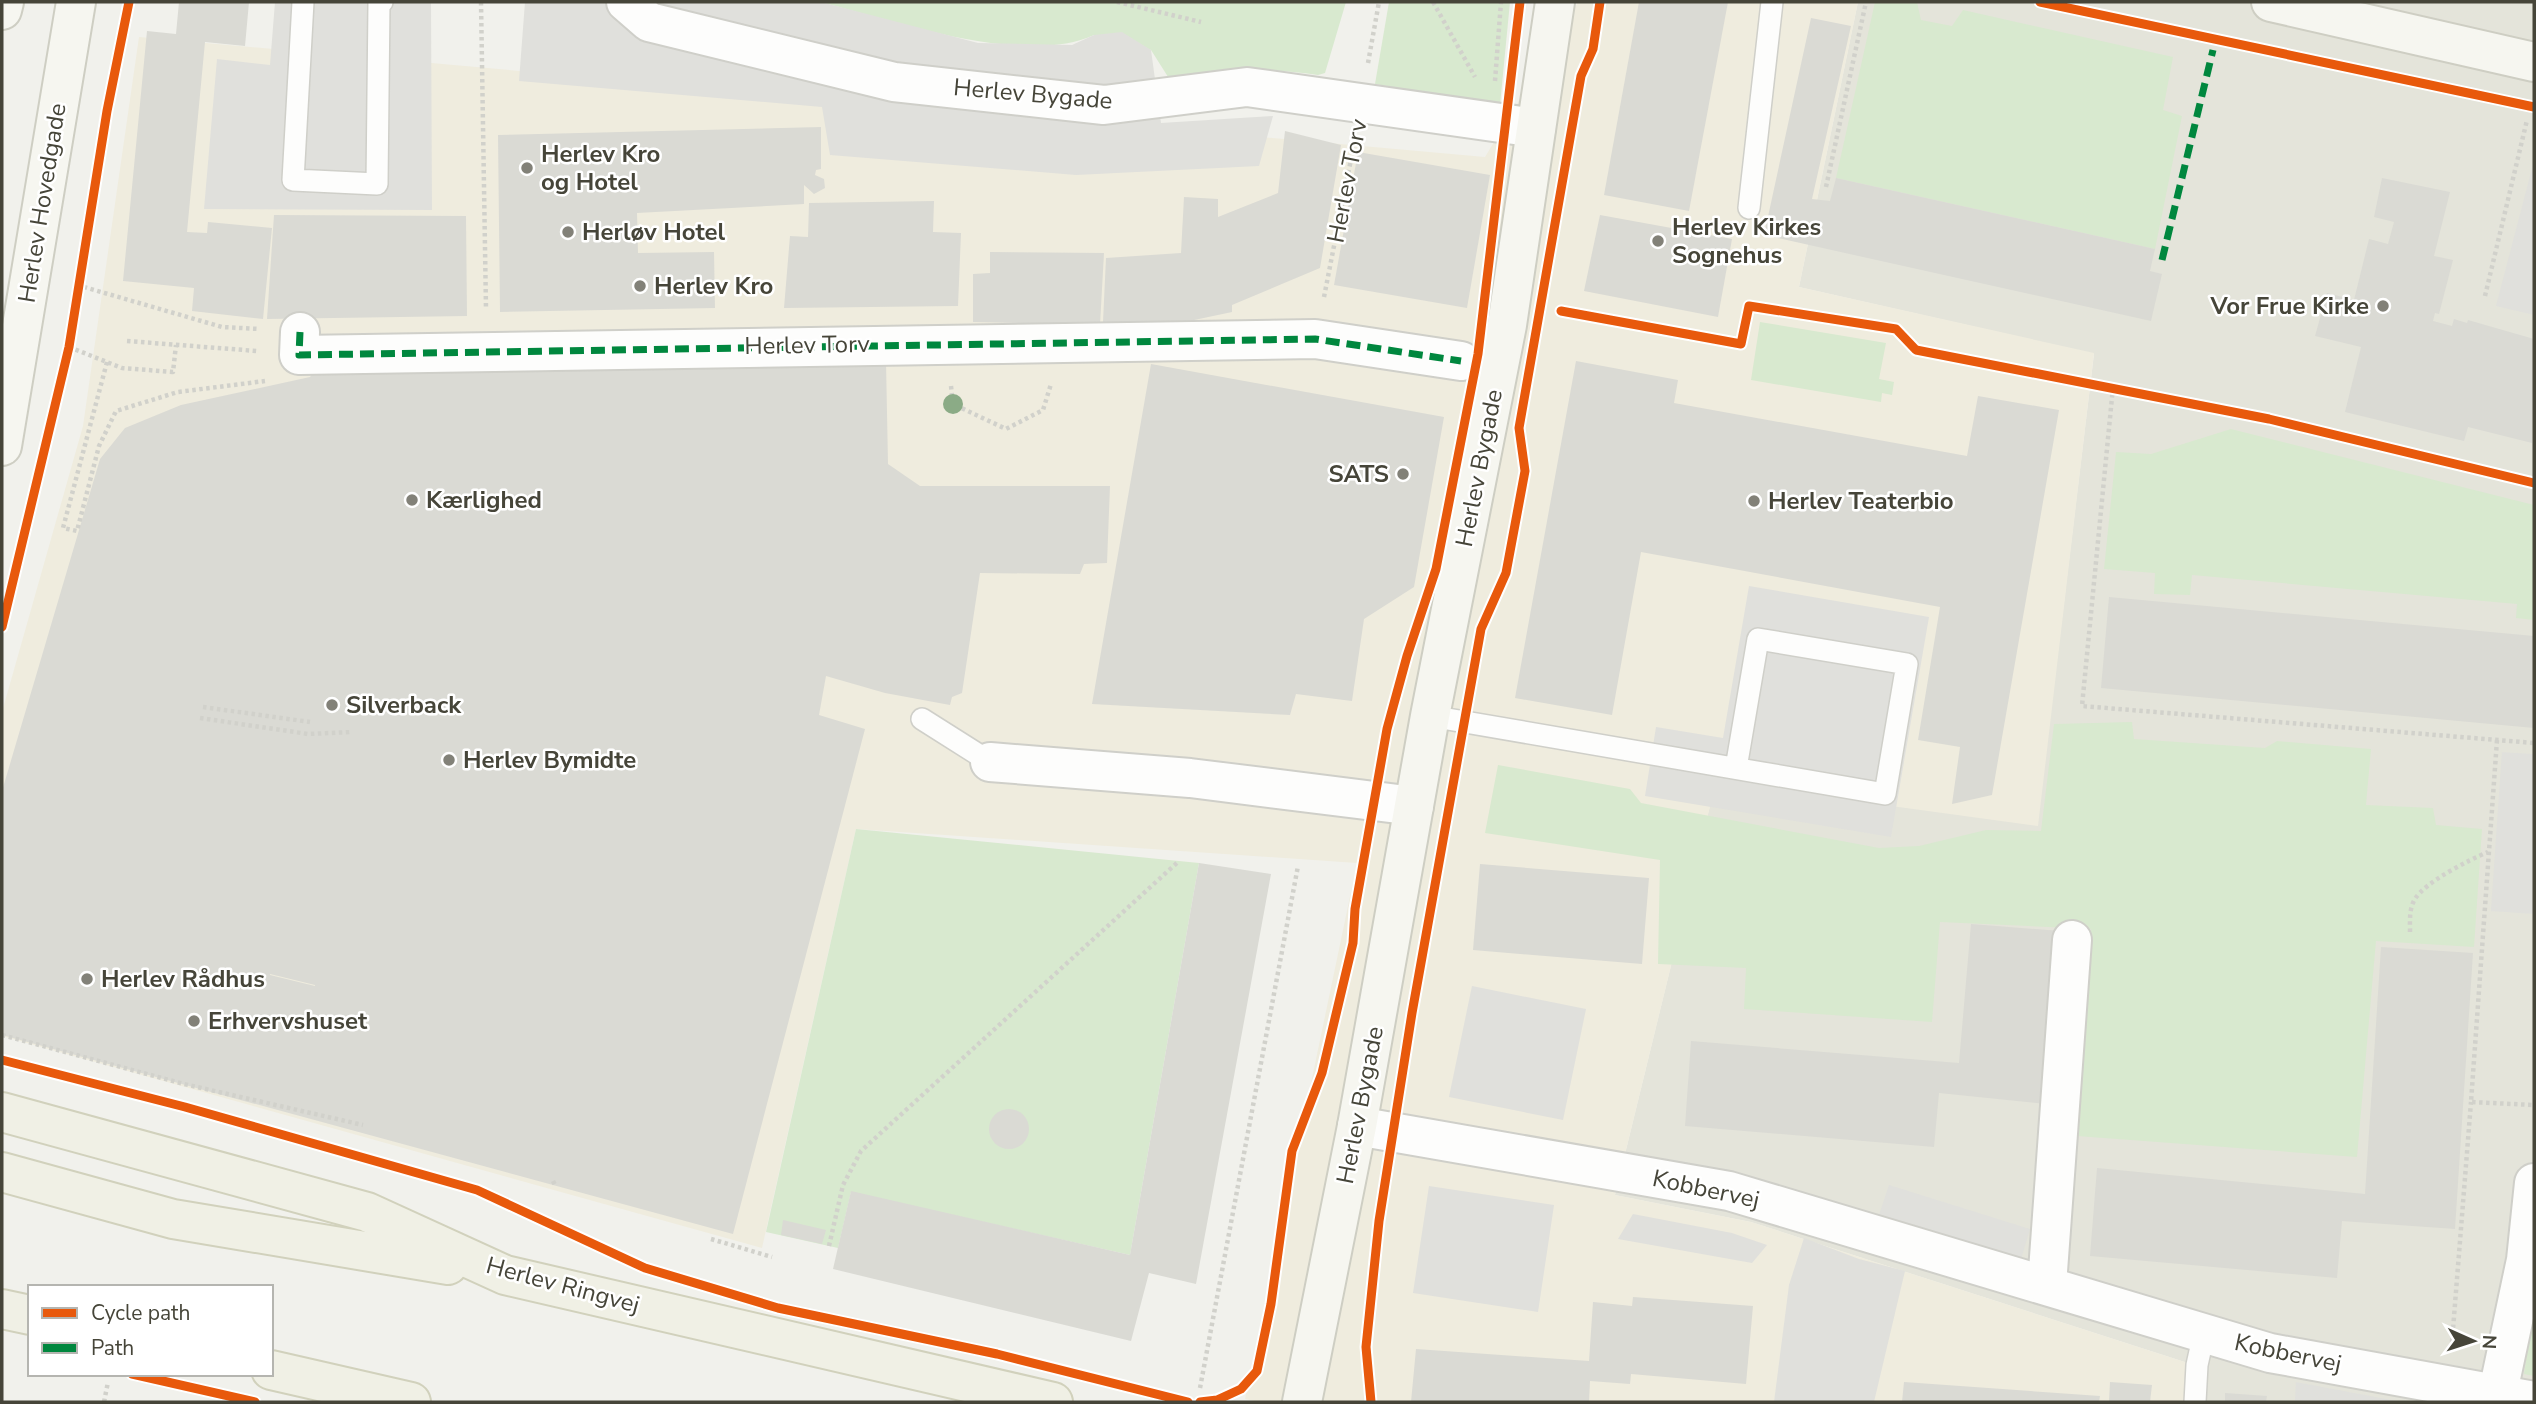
<svg xmlns="http://www.w3.org/2000/svg" width="2536" height="1404" viewBox="0 0 2536 1404" font-family="'Nunito Sans',sans-serif">
  <style>
    .residential { fill: #e4e4da }
    .commercial { fill: #efecde }
    .green { fill: #d8e9cf }
    .parking { fill: #e0e0dc }
    .building { fill: #dadad4; fill-rule: evenodd }
    .lines { fill: none; stroke-linecap: round; stroke-linejoin: round }
    .lane-casing { stroke: #cfcfc9; stroke-width: 24 }
    .street-casing { stroke: #cfcfc9; stroke-width: 42 }
    .secondary-casing { stroke: #cecec3; stroke-width: 42 }
    .primary-casing { stroke: #d1d1bc; stroke-width: 42 }
    .path { stroke: #d1d1cb; stroke-width: 4.5; stroke-dasharray: 3.5 3.5; stroke-linecap: butt }
    .lane { stroke: #fdfdfc; stroke-width: 21 }
    .street { stroke: #fdfdfc; stroke-width: 38 }
    .secondary { stroke: #f6f6f0; stroke-width: 38 }
    .primary { stroke: #f0f0e5; stroke-width: 38 }
    .quiet { stroke: #00873e; stroke-width: 7; stroke-dasharray: 14 7; stroke-linecap: butt }
    .cycleway-casing { stroke: #fff; stroke-width: 13 }
    .cycleway { stroke: #e8590c; stroke-width: 9 }
    .tree { fill: #8bab86 }
    .poi-dot { fill: #828178; stroke: #fff; stroke-width: 2.5 }
    .labels { text-anchor: middle; dominant-baseline: central; stroke-width: 5; stroke-linejoin: round; paint-order: stroke }
    .street-label { font-size: 24px; fill: #464539; stroke: #fff }
    .poi-label { font-size: 24px; font-weight: bold; fill: #464539; stroke: #fff; text-anchor: start }
  </style>
  <rect width="100%" height="100%" fill="#f1f1ec"/>
  <!-- residential -->
  <polygon class="residential" points="1858,2 2534,2 2534,1402 2190,1402 2191,1364 1751,1222 1615,1195 1716,781 2037,825 2094,354 1799,287"/>
  <!-- commercial -->
  <polygon class="commercial" points="1578,2 1858,2 1799,287 2094,353 2038,826 1716,782 1615,1195 1751,1222 2191,1364 2190,1402 1259,1402 1245,1399 1357,863 856,829 762,1248 2,1036 2,712 83,426 139,37 1485,157"/>
  <!-- green -->
  <g class="green">
    <path d="M 821,2 L 1346,2 L 1325,73 L 1318,75 C 1263,67 1224,68 1170,80 L 1151,50 L 1094,35 C 1025,67 893,21 821,2 Z"/>
    <polygon points="1389,2 1510,2 1500,105 1375,84"/>
    <polygon points="1875,2 1917,2 1921,20 1952,26 1963,10 2173,57 2163,110 2182,116 2155,249 1836,178"/>
    <polygon points="1760,322 1886,343 1879,379 1894,382 1892,395 1882,393 1881,402 1751,380"/>
    <polygon points="2231,429 2534,505 2534,620 2516,618 2517,604 2192,575 2190,595 2154,594 2155,573 2104,569 2116,452 2151,454"/>
    <polygon points="2132,722 2134,739 2265,748 2277,741 2371,749 2366,805 2433,808 2436,825 2482,829 2474,947 2376,941 2357,1157 2077,1136 2091,929 1940,922 1932,1022 1744,1009 1746,968 1658,964 1660,860 1485,833 1498,765 1630,789 1641,803 1879,848 1919,846 1986,830 2041,831 2054,724"/>
    <polygon points="856,829 1199,863 1130,1255 851,1192 838,1248 766,1232"/>
    <polygon points="2534,1305 2534,1376 2524,1374"/>
  </g>
  <!-- parking -->
  <g class="parking">
    <polygon points="275,2 431,2 432,210 204,209 217,59 270,65"/>
    <polygon points="525,2 821,2 978,43 1072,45 1094,35 1122,32 1151,50 1161,123 1273,116 1259,166 1076,175 830,155 822,107 519,81"/>
    <polygon points="2534,161 2534,315 2496,306"/>
    <polygon points="1749,586 1929,617 1891,837 1645,796 1656,727 1723,738"/>
    <polygon points="2502,752 2534,754 2534,914 2491,911"/>
    <polygon points="1472,986 1586,1009 1563,1120 1449,1097"/>
    <polygon points="1889,1185 2030,1229 2021,1259 1879,1215"/>
    <polygon points="1429,1186 1554,1205 1538,1312 1413,1293"/>
    <polygon points="1633,1214 1732,1233 1767,1245 1752,1263 1618,1239"/>
    <polygon points="1804,1238 1859,1259 1905,1271 1874,1402 1774,1402 1789,1285"/>
    <polygon points="2296,1382 2402,1402 2295,1402"/>
  </g>
  <!-- building -->
  <g class="building">
    <polygon points="179,2 249,2 245,46 205,42 187,232 207,233 208,222 272,228 263,319 192,311 194,288 123,281 147,31 176,34"/>
    <polygon points="1639,2 1728,2 1689,211 1604,195"/>
    <polygon points="1811,18 1851,26 1812,199 1830,201 1836,178 2155,249 2150,271 2162,274 2151,321 1764,235"/>
    <polygon points="821,127 821,169 816,170 815,175 824,179 825,188 814,194 804,185 804,204 637,213 638,253 714,252 715,308 500,312 498,135"/>
    <polygon points="1285,131 1341,145 1320,268 1232,305 1232,312 1180,323 1103,322 1106,258 1181,253 1184,197 1218,199 1218,217 1278,193"/>
    <polygon points="1358,152 1490,175 1467,308 1334,285"/>
    <polygon points="2382,178 2450,192 2434,256 2453,260 2439,314 2435,313 2433,321 2452,326 2454,319 2467,323 2468,320 2534,339 2532,443 2468,427 2464,441 2345,412 2361,347 2315,336 2327,293 2354,300 2369,239 2388,244 2394,222 2374,217"/>
    <polygon points="934,201 933,232 961,233 958,306 784,308 790,236 808,237 809,203"/>
    <polygon points="274,215 466,216 467,316 267,319"/>
    <polygon points="1600,215 1732,239 1718,317 1584,291"/>
    <polygon points="990,252 1104,253 1100,325 973,322 973,274 990,273"/>
    <path d="M 322,361 L 886,361 L 888,464 L 920,486 L 1110,486 L 1107,563 L 1084,564 L 1080,574 L 980,573 L 962,693 L 952,697 L 950,705 L 885,693 L 826,676 L 819,715 L 865,729 L 733,1234 L 2,1035 L 2,791 L 100,459 L 125,428 L 181,405 L 310,377 ZM 270,974 L 315,985 L 315,986 L 270,975 Z"/>
    <polygon points="1576,361 1678,380 1674,403 1967,456 1978,396 2059,410 1992,795 1952,804 1960,747 1918,740 1940,607 1641,552 1612,715 1515,698"/>
    <polygon points="1151,364 1444,417 1414,587 1364,619 1352,701 1296,694 1290,715 1092,704"/>
    <polygon points="2109,597 2534,636 2534,728 2101,688"/>
    <polygon points="1199,863 1271,874 1196,1284 1149,1273 1131,1341 833,1269 851,1191 1130,1255"/>
    <polygon points="1480,864 1649,878 1642,964 1473,950"/>
    <polygon points="1971,924 2061,931 2046,1104 1939,1093 1934,1147 1685,1126 1691,1041 1959,1063"/>
    <polygon points="2381,947 2473,953 2455,1229 2342,1221 2337,1278 2090,1256 2097,1168 2365,1194"/>
    <circle cx="1009" cy="1129" r="20"/>
    <polygon points="783,1220 826,1230 822,1244 781,1235"/>
    <polygon points="1633,1297 1753,1306 1746,1384 1631,1374 1630,1384 1590,1381 1589,1402 1411,1402 1416,1349 1589,1361 1593,1302 1632,1306"/>
    <polygon points="1904,1382 2100,1396 2099,1402 1902,1402"/>
    <polygon points="2110,1382 2152,1385 2150,1402 2109,1402"/>
    <polygon points="2225,1393 2267,1396 2266,1402 2225,1402"/>
  </g>
  <g class="lines">
    <defs>
      <g id="lane">
        <polyline points="303,2 293,180 377,184 379,3 382,2"/>
        <polyline points="1749,208 1772,2"/>
        <path d="M 1430,716 C 1582,742 1733,768 1885,794 L 1907,664 L 1758,639 L 1736,768"/>
        <polyline points="922,719 990,762"/>
        <polyline points="2195,1402 2197,1365 2204,1333"/>
      </g>
      <g id="street">
        <polyline points="626,2 649,22 894,82 1104,105 1247,87 1536,128"/>
        <polyline points="300,332 299,355 1315,339 1461,361"/>
        <polyline points="990,762 1190,778 1414,806"/>
        <polyline points="1357,1126 1729,1191 2270,1353 2534,1401"/>
        <polyline points="2047,1285 2072,940"/>
        <polyline points="2498,1392 2526,1260 2534,1183"/>
      </g>
      <g id="secondary">
        <polyline points="2271,2 2534,62"/>
        <polyline points="2,10 4,2"/>
        <polyline points="2,446 76,2"/>
        <polyline points="1302,1402 1357,1126 1430,716 1507,325 1555,2"/>
      </g>
      <g id="primary">
        <polyline points="2,1112 367,1212 505,1275 1053,1402"/>
        <polyline points="2,1172 173,1219 448,1265"/>
        <polyline points="2,1309 30,1315"/>
        <polyline points="271,1370 411,1402"/>
      </g>
    </defs>
    <!-- lane casing -->
    <use href="#lane" class="lane-casing"/>
    <!-- street casing -->
    <use href="#street" class="street-casing"/>
    <!-- secondary casing -->
    <use href="#secondary" class="secondary-casing"/>
    <!-- primary casing -->
    <use href="#primary" class="primary-casing"/>
    <!-- path -->
    <g class="path">
      <polyline points="481,2 486,309"/>
      <polyline points="1117,2 1201,22"/>
      <polyline points="1433,2 1475,77"/>
      <polyline points="1368,63 1379,2"/>
      <polyline points="1495,81 1501,2"/>
      <polyline points="1826,187 1866,2"/>
      <polyline points="77,285 222,327 259,329"/>
      <polyline points="2485,296 2527,120"/>
      <polyline points="1324,297 1354,144"/>
      <polyline points="1561,311 1741,344 1749,306 1896,329 1916,350 2269,419 2534,483"/>
      <polyline points="127,341 257,351"/>
      <polyline points="69,347 122,368 173,372 176,345"/>
      <polyline points="107,362 63,528 77,531 99,446 116,411 178,392 265,381"/>
      <polyline points="951,386 953,404 1006,429 1043,410 1051,384"/>
      <polyline points="2113,387 2082,706 2534,743"/>
      <polyline points="203,707 310,722"/>
      <polyline points="200,718 308,734 352,732"/>
      <polyline points="2497,740 2471,1102 2534,1105"/>
      <path d="M 2410,932 C 2410,920 2409,909 2415,899 C 2425,882 2469,860 2488,852"/>
      <polyline points="2,1035 184,1084 363,1125"/>
      <polyline points="553,1181 556,1187"/>
      <polyline points="711,1239 772,1257"/>
      <polyline points="829,1246 843,1185 861,1151 1179,861"/>
      <polyline points="2452,1342 2471,1102"/>
      <polyline points="1200,1388 1298,866"/>
      <polyline points="104,1402 108,1382"/>
    </g>
    <!-- lane -->
    <use href="#lane" class="lane"/>
    <!-- street -->
    <use href="#street" class="street"/>
    <!-- secondary -->
    <use href="#secondary" class="secondary"/>
    <!-- primary -->
    <use href="#primary" class="primary"/>
    <!-- quiet -->
    <g class="quiet">
      <polyline points="2162,260 2213,50"/>
      <polyline points="300,332 299,355 1315,339 1461,361"/>
    </g>
    <defs>
      <g id="cycleway">
        <polyline points="2040,2 2534,107"/>
        <polyline points="1561,311 1741,344 1749,306 1896,329 1916,350 2269,419 2534,483"/>
        <polyline points="2,627 69,347 107,111 129,2"/>
        <polyline points="2,1060 185,1107 477,1190 645,1268 778,1308 997,1354 1188,1402"/>
        <polyline points="132,1374 255,1402"/>
        <polyline points="1200,1402 1217,1400 1241,1389 1257,1371 1271,1304 1292,1151 1322,1073 1353,943 1355,909 1387,729 1407,656 1436,569 1478,354 1520,2"/>
        <polyline points="1371,1402 1366,1347 1379,1221 1412,1013 1481,629 1506,573 1525,471 1519,428 1581,76 1593,49 1600,2"/>
      </g>
    </defs>
    <!-- cycleway casing -->
    <use href="#cycleway" class="cycleway-casing"/>
    <!-- cycleway -->
    <use href="#cycleway" class="cycleway"/>
  </g>
  <!-- trees -->
  <circle class="tree" cx="953" cy="404" r="10"/>
  <!-- markers -->
  <g class="poi-dot">
    <circle cx="527" cy="168" r="7"/>
    <circle cx="568" cy="232" r="7"/>
    <circle cx="1658" cy="241" r="7"/>
    <circle cx="640" cy="286" r="7"/>
    <circle cx="2383" cy="306" r="7"/>
    <circle cx="1403" cy="474" r="7"/>
    <circle cx="412" cy="500" r="7"/>
    <circle cx="1754" cy="501" r="7"/>
    <circle cx="332" cy="705" r="7"/>
    <circle cx="449" cy="760" r="7"/>
    <circle cx="87" cy="979" r="7"/>
    <circle cx="194" cy="1021" r="7"/>
  </g>
  <g class="labels">
    <!-- street labels -->
    <g class="street-label">
      <text transform="translate(1033 94) rotate(5)">Herlev Bygade</text>
      <text transform="translate(1347 181) rotate(-79)">Herlev Torv</text>
      <text transform="translate(42 203) rotate(-81)">Herlev Hovedgade</text>
      <text transform="translate(807 345) rotate(-1)">Herlev Torv</text>
      <text transform="translate(1479 468) rotate(-79)">Herlev Bygade</text>
      <text transform="translate(1360 1105) rotate(-79)">Herlev Bygade</text>
      <text transform="translate(1706 1189) rotate(12)">Kobbervej</text>
      <text transform="translate(563 1285) rotate(15)">Herlev Ringvej</text>
      <text transform="translate(2288 1353) rotate(12)">Kobbervej</text>
    </g>
    <!-- poi labels -->
    <g class="poi-label">
      <text x="541" y="154">Herlev Kro<tspan x="541" dy="28">og Hotel</tspan></text>
      <text x="1672" y="227">Herlev Kirkes<tspan x="1672" dy="28">Sognehus</tspan></text>
      <text x="582" y="232">Herløv Hotel</text>
      <text x="654" y="286">Herlev Kro</text>
      <text x="2369" y="306" text-anchor="end">Vor Frue Kirke</text>
      <text x="1389" y="474" text-anchor="end">SATS</text>
      <text x="426" y="500">Kærlighed</text>
      <text x="1768" y="501">Herlev Teaterbio</text>
      <text x="346" y="705">Silverback</text>
      <text x="463" y="760">Herlev Bymidte</text>
      <text x="101" y="979">Herlev Rådhus</text>
      <text x="208" y="1021">Erhvervshuset</text>
    </g>
  </g>
  <!-- border -->
  <rect width="2536" height="1404" fill="none" stroke="#464539" stroke-width="7"/>
  <!-- legend -->
  <rect x="28" y="1285" width="245" height="91" fill="#ffffff" stroke="#b5b5b0" stroke-width="2"/>
  <rect x="42" y="1308" width="35" height="10" fill="#e8590c" stroke="#b5b5b0" stroke-width="2"/>
  <text x="91" y="1320" font-size="21" fill="#464539">Cycle path</text>
  <rect x="42" y="1343" width="35" height="10" fill="#00873e" stroke="#b5b5b0" stroke-width="2"/>
  <text x="91" y="1355" font-size="21" fill="#464539">Path</text>
  <!-- north arrow -->
  <g transform="translate(2473 1341) rotate(93)" stroke="#ffffff" stroke-width="5" paint-order="stroke">
  <path d="M0-5L12 26L0 18L-12 26Z" fill="#464539"/>
  <text y="-10" font-size="19" font-weight="bold" text-anchor="middle" fill="#464539">N</text>
  </g>
</svg>
